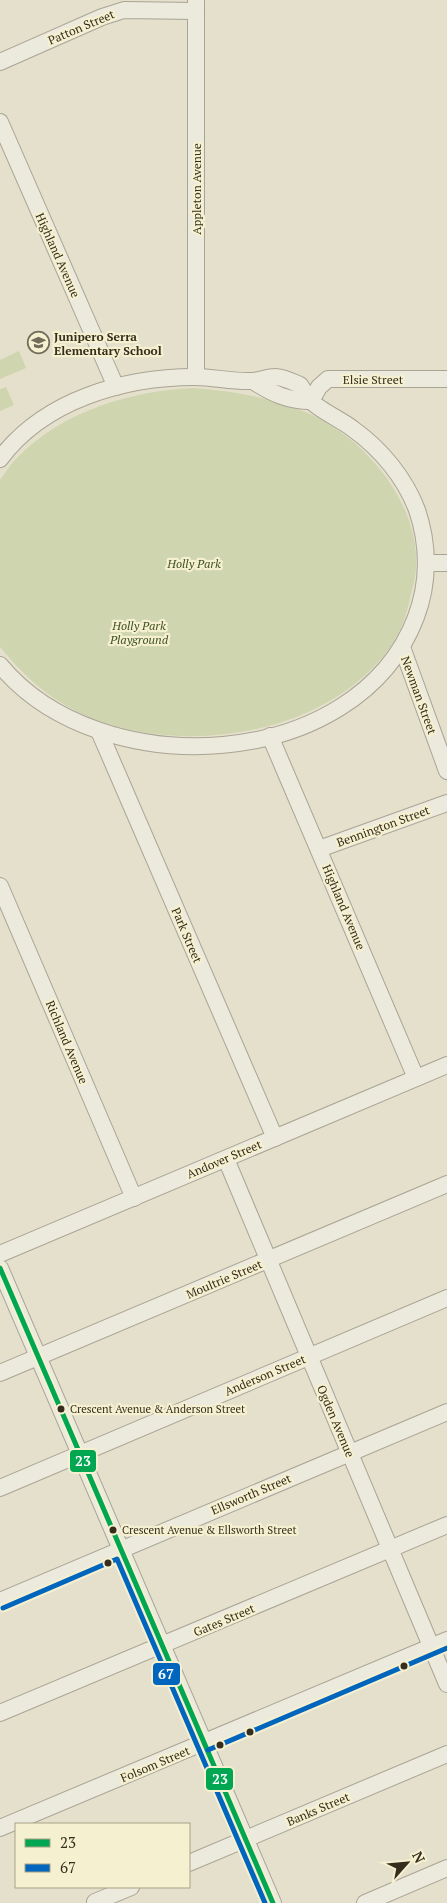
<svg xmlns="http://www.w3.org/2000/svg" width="447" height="1903" viewBox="0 0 447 1903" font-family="'PT Serif',serif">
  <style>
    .green { fill: #cfd5ae }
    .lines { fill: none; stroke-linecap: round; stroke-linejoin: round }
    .minor-casing { stroke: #a9a494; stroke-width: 18 }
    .minor { stroke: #ece9dd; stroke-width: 16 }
    .bus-1-casing { stroke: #f5f0d0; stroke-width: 9 }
    .bus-2-casing { stroke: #f5f0d0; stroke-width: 9 }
    .bus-1 { stroke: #00a651; stroke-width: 5 }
    .bus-2 { stroke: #0065bd; stroke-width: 5 }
    .bus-dot { fill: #372d1d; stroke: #f5f0d0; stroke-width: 2 }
    .labels { text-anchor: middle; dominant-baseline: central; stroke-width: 4.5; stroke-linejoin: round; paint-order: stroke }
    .bus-label { font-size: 11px; fill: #372d1d; stroke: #f5f0d0; text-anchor: start }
    .street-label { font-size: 12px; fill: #372d1d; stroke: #f5f0d0 }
    .poi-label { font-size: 12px; font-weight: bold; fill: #372d1d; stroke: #f5f0d0; text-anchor: start }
    .park-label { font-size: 12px; font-style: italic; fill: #415323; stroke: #f5f0d0 }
    .line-badge { stroke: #f5f0d0; stroke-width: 2 }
    .badge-label { font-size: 14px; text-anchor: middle; font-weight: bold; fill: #fff }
  </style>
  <rect width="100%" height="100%" fill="#e4e0cc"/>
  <!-- green -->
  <g class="green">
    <polygon points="19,351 26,368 0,379 0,360"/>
    <polygon points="6,387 14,405 0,411 0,389"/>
    <path d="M 194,388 C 232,391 270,397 305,412 C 362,435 418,500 416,564 C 416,576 413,587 410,598 C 407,613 402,628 394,641 C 332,738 173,760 76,711 C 46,696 23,675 2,649 L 0,647 L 0,480 C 5,473 10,465 16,459 C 62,411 130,391 194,388 Z"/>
  </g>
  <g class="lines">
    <defs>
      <g id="minor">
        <polyline points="196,0 196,377"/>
        <polyline points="0,62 102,17 124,10 196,11"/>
        <polyline points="0,122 116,387"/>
        <path d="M 253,381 C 271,393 288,401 311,401"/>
        <polyline points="311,401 319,387 328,379 447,379"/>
        <path d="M 0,459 C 44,400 124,377 195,377 C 214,377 233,382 252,381 C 260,381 267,377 275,377 C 283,377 293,382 300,385 C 304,390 306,397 311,401 C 319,410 342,420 353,429 C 381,449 405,478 417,510 C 429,545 429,583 416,617 C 357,773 100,786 0,665"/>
        <polyline points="426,563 447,563"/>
        <polyline points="402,647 447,771"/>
        <polyline points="99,731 275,1138"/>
        <polyline points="270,736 416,1078"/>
        <polyline points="319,849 447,803"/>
        <polyline points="0,886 134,1198"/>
        <polyline points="226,1159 447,1684"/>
        <polyline points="0,1254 447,1065"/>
        <polyline points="0,1268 273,1903"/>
        <polyline points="0,1373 447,1184"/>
        <polyline points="0,1488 447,1298"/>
        <polyline points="0,1601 447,1412"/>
        <polyline points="0,1713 447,1525"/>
        <polyline points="0,1828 447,1640"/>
        <polyline points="189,1863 447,1754"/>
        <polyline points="95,1902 131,1887"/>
        <polyline points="365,1903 447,1868"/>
      </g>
    </defs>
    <!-- minor casing -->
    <use href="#minor" class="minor-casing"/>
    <!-- minor -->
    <use href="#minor" class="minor"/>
    <defs>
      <polyline id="bus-1" points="0,1268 273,1903"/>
      <g id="bus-2">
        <polyline points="3,1608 117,1559 265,1903"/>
        <polyline points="208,1750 447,1648"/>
      </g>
    </defs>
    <!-- bus-1 casing -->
    <use href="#bus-1" class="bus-1-casing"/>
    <!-- bus-2 casing -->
    <use href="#bus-2" class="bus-2-casing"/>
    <!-- bus-1 -->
    <use href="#bus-1" class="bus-1"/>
    <!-- bus-2 -->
    <use href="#bus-2" class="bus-2"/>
  </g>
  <!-- icons -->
  <defs>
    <symbol id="school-ring" viewBox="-11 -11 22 22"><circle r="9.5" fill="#f5f0d0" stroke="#746c5a" stroke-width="1.5"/><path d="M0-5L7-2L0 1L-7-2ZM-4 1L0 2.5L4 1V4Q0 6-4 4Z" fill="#746c5a"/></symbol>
  </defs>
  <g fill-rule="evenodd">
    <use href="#school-ring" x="26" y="330" width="25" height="25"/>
  </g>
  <!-- markers -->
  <g class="bus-dot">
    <circle cx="61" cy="1409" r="4.5"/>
    <circle cx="113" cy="1530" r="4.5"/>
    <circle cx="108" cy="1563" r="4.5"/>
    <circle cx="404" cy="1666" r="4.5"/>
    <circle cx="250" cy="1732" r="4.5"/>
    <circle cx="220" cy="1745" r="4.5"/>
  </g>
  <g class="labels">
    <!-- bus labels -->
    <g class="bus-label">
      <text x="70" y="1409">Crescent Avenue &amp; Anderson Street</text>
      <text x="122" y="1530">Crescent Avenue &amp; Ellsworth Street</text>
    </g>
    <!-- street labels -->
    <g class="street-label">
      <text transform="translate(81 27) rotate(-23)">Patton Street</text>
      <text transform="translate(196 189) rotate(-90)">Appleton Avenue</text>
      <text transform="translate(58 255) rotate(66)">Highland Avenue</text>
      <text x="373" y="379">Elsie Street</text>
      <text transform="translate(419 695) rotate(70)">Newman Street</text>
      <text transform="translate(383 826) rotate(-20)">Bennington Street</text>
      <text transform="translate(344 907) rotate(67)">Highland Avenue</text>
      <text transform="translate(187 935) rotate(67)">Park Street</text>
      <text transform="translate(67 1042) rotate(67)">Richland Avenue</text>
      <text transform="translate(224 1159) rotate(-23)">Andover Street</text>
      <text transform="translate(224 1279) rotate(-23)">Moultrie Street</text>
      <text transform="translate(265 1375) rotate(-23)">Anderson Street</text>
      <text transform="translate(336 1421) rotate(67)">Ogden Avenue</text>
      <text transform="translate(251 1494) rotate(-23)">Ellsworth Street</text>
      <text transform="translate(224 1620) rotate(-23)">Gates Street</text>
      <text transform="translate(155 1764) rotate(-23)">Folsom Street</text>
      <text transform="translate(318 1809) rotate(-23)">Banks Street</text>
    </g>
    <!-- poi labels -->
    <g class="poi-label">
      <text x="54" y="336">Junipero Serra<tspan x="54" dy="14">Elementary School</tspan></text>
    </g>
    <!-- park labels -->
    <g class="park-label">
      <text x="194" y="563">Holly Park</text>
      <text x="139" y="625">Holly Park<tspan x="139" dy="14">Playground</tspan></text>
    </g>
  </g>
  <g class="line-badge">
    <rect x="69" y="1449" width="28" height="24" rx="5" fill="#00a651"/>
    <rect x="152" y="1662" width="29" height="24" rx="5" fill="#0065bd"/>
    <rect x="205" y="1767" width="29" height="24" rx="5" fill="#00a651"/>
  </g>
  <g class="badge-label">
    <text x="83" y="1466">23</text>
    <text x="166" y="1679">67</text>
    <text x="220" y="1784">23</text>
  </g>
  <!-- legend -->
  <rect x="15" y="1823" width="175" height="65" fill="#f5f0d0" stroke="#a9a288"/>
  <rect x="25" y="1839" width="25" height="8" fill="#00a651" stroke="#a9a288"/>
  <text x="60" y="1848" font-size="15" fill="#372d1d">23</text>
  <rect x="25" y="1864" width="25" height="8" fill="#0065bd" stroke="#a9a288"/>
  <text x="60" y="1873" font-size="15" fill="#372d1d">67</text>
  <!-- north arrow -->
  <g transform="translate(407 1863) rotate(63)" stroke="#f5f0d0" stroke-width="4" paint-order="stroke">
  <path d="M0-4L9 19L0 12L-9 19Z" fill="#372d1d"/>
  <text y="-8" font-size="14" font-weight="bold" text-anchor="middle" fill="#372d1d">N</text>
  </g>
</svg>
